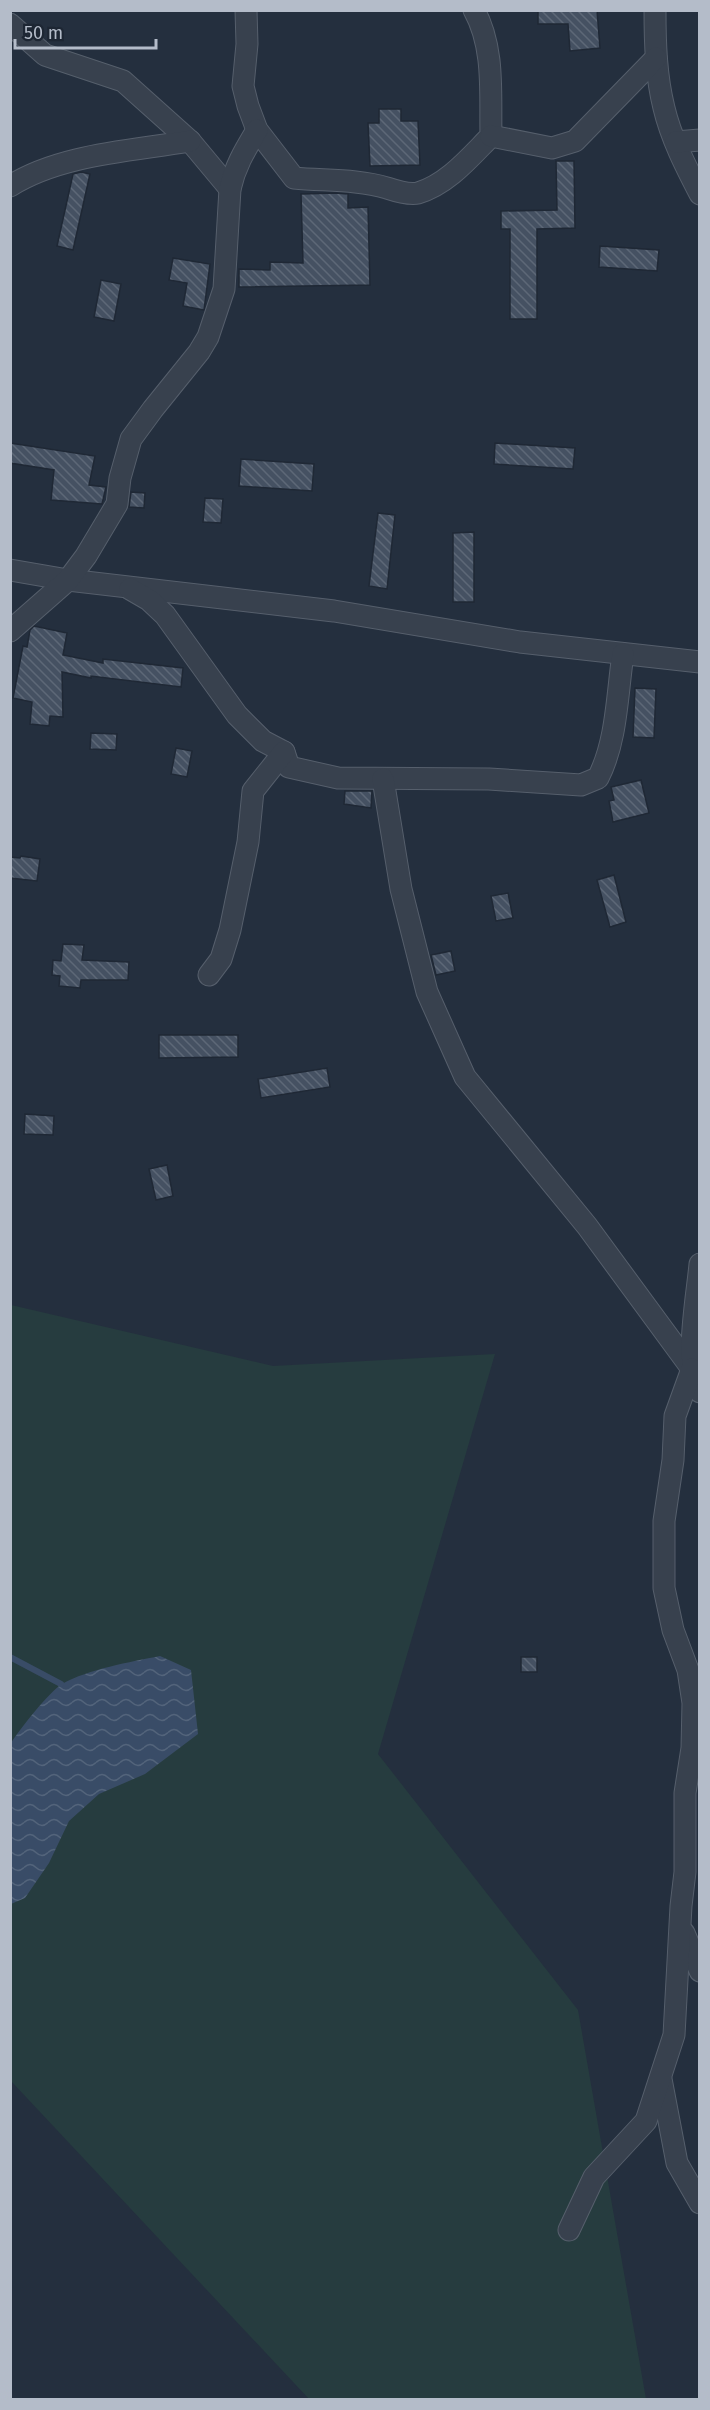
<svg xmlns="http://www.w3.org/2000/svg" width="710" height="2410" viewBox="0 0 710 2410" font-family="'Fira Sans',sans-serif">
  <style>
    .grass { fill: #263c3f }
    .water { fill: url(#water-waves) }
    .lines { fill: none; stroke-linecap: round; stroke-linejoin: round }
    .stream { stroke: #394c67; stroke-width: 6 }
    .building { fill: url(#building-back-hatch); stroke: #1f2835; stroke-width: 1.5 }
    .minor-casing { stroke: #565f6c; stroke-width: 23 }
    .minor { stroke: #38414e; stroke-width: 21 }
  </style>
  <defs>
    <pattern id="water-waves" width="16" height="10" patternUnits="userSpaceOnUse" patternTransform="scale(1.5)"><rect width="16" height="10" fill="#394c67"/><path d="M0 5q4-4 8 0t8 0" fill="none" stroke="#53647b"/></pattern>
    <pattern id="building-back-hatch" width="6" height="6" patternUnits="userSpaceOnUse" patternTransform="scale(1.5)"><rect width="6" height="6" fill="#455162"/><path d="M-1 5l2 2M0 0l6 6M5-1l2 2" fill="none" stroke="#5d6877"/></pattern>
  </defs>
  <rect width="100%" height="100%" fill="#242f3e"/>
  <!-- grass -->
  <polygon class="grass" points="11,1305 273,1366 495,1354 378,1754 578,2010 646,2399 309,2399 11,2081"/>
  <!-- water -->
  <path class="water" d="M 160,1656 L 191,1670 L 198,1734 L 145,1774 L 99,1794 L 69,1821 L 49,1863 L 25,1898 L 11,1904 L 11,1743 C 20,1729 49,1692 62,1684 C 89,1669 130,1662 160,1656 Z"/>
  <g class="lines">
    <!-- stream -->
    <polyline class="stream" points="10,1657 61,1684"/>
  </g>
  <!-- building -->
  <g class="building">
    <polygon points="538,10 597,10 600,48 570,51 568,24 538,24"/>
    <polygon points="379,109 401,109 401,121 418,121 420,165 370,166 368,123 379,123"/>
    <polygon points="556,161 574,161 575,228 537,229 537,319 510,319 510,229 501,229 501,211 557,210"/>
    <polygon points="81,172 90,174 73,250 57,246 73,174"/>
    <polygon points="336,193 348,194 348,208 368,207 370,285 239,287 239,269 270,270 270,262 303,263 301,194"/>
    <polygon points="600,246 659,250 657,271 599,267"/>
    <polygon points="173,258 210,264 204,310 183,306 187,283 169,280"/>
    <polygon points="101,280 121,284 114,321 94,317"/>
    <polygon points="10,443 95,456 89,485 106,487 102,504 51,500 54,470 10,463"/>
    <polygon points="495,443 575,448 573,469 494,464"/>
    <polygon points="241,459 314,464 312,491 239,486"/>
    <polygon points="131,492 145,493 144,508 129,507"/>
    <polygon points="205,498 223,499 221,523 203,522"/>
    <polygon points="378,513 395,515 387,589 369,586"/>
    <polygon points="474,532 474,602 453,602 453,533"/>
    <polygon points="34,626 67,633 63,655 103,663 103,659 183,668 181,687 91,676 91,678 62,672 63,717 50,716 49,726 30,724 32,702 13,698 23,646 27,647 30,630"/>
    <polygon points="635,688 656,689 654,738 633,737"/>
    <polygon points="91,733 117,734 116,750 90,749"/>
    <polygon points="176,748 192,751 187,777 171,774"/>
    <polygon points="641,780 649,813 613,822 609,801 614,800 611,787"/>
    <polygon points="345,791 372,791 371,808 344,804"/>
    <polygon points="21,856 40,859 37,881 10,878 10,857 20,858"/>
    <polygon points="614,875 626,922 610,927 597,880"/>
    <polygon points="508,893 513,918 496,921 491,896"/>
    <polygon points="63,944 84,945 82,960 129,962 128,980 81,980 80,988 59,986 60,976 52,975 53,960 61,961"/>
    <polygon points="451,951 455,971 436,975 431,955"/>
    <polygon points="159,1035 238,1035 238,1057 159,1058"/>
    <polygon points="327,1068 330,1087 261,1098 258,1079"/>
    <polygon points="25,1114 54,1116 53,1135 24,1134"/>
    <polygon points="167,1165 173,1196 156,1200 149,1169"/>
    <rect x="521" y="1657" width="16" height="15"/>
  </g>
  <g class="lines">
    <defs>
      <g id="minor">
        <path d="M 246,10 L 247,44 L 243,86 L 248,106 L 257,130 L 294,178 C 325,181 357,179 387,188 C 396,191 409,195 418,193 C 448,184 470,157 491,136 C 490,94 495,48 474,10"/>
        <path d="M 655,10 C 655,43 656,76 664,108 C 671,138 686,167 700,194"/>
        <polyline points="10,24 45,55 123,81 190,141 230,189"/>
        <polyline points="491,136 552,148 575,141 656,58"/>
        <polyline points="676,142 700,140"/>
        <path d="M 10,186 C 61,154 132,151 190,141"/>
        <polyline points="10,570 68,580 334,611 520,642 700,662"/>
        <path d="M 130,589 L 149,600 L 165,615 L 237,715 L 263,741 L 284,752 L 289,767 L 338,778 L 489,779 L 581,785 L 598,778 C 617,741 617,695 623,654"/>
        <path d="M 10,631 L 68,580 L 86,556 L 117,504 L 120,478 L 131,439 L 153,409 L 199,352 L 208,337 L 224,289 L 230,189 C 235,166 245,150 257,130"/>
        <polyline points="383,779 401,889 427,992 465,1077 587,1226 692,1369"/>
        <polyline points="209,975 221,959 230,930 248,842 253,791 284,752"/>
        <path d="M 700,1264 C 697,1298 684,1363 700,1392"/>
        <polyline points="684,1933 700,1971"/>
        <polyline points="661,2079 677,2163 700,2203"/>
        <polyline points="569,2230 594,2177 646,2121 674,2035 681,1906 685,1872 685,1793 692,1748 693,1703 688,1670 673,1630 664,1588 664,1521 673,1460 675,1416 692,1369"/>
      </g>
    </defs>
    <!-- minor casing -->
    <use href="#minor" class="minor-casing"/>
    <!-- minor -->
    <use href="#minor" class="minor"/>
  </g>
  <!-- border -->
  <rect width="710" height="2410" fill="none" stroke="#b4bcc9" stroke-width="24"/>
  <!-- scale -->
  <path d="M15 39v9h141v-9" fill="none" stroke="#b4bcc9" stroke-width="3"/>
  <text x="24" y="39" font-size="18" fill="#b4bcc9" stroke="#1d2633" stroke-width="4.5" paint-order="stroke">50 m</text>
</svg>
